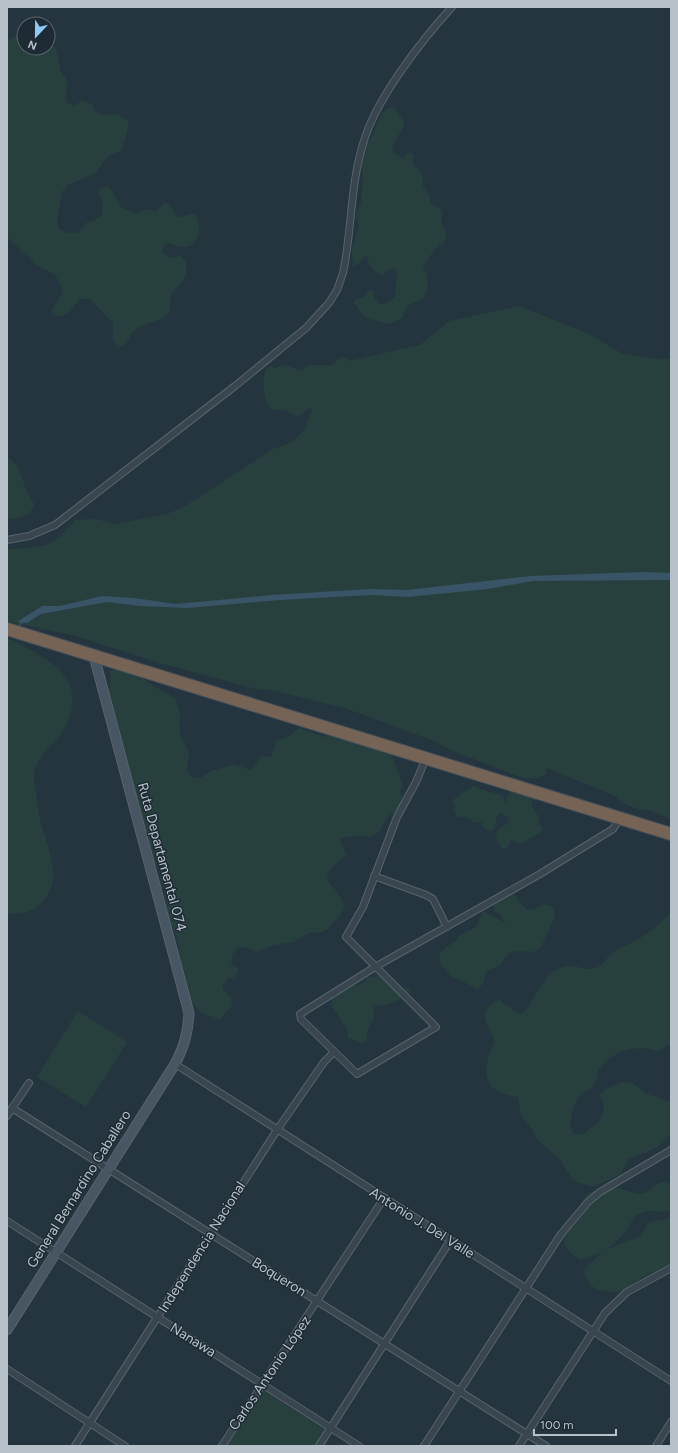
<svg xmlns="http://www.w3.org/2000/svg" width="678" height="1453" viewBox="0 0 678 1453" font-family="Figtree,sans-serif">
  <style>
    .green { fill: #27403e }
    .water { fill: #395466 }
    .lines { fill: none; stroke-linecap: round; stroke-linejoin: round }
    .stream { stroke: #395466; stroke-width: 1.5 }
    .street-casing { stroke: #57646d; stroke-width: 8 }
    .secondary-casing { stroke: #57646d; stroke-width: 11 }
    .highway-casing { stroke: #44515a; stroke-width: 14 }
    .street { stroke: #39464f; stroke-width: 6 }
    .secondary { stroke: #475662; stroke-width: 9 }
    .highway { stroke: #756356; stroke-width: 12 }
    .labels { text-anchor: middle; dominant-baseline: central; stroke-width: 3; stroke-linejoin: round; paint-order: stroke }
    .street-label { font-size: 14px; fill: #b6c1ca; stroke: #1e2b34 }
  </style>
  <rect width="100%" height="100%" fill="#25353f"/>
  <!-- green -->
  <g class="green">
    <path d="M 24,30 L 24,48 L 48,48 L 48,42 L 56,48 L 61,72 L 67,79 L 66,102 L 75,106 L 82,100 L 92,104 L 95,112 L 104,115 L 117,114 L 129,122 L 122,150 L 108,156 L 95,173 L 68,185 L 62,192 L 57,220 L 59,229 L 68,233 L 77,233 L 86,223 L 94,221 L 102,215 L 103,201 L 98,194 L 99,189 L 108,186 L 119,202 L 120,207 L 138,214 L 146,209 L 155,212 L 165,203 L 170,205 L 177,217 C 184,218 188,213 195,214 C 201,224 202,245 185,247 C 180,247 172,244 166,243 L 162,251 L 168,258 L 180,256 L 186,261 L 186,276 L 171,295 L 169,312 C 161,324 145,321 135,330 C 129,335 129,343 120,347 L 113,341 L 113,323 L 90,299 L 80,299 L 67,314 L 58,317 L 51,311 L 63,292 L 55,274 L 38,266 L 7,237 L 7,42 Z"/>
    <path d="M 392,107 L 403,118 L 404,127 L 394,142 L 392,151 L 403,159 L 409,152 L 413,154 L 412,163 L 422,173 L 423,187 L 429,195 L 431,203 L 442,211 L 441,221 L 447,235 L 443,243 L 439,244 L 422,267 C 430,273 429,291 422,299 C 418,302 411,303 408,306 C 406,309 404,315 402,318 L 390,324 L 366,318 L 354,303 L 356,299 L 363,298 L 369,291 L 373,291 L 373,296 L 380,304 L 384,305 L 395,297 L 397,272 L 394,268 L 390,269 L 383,275 C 369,269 371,268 366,255 L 357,265 L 353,267 L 352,248 L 359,226 L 356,217 L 361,203 L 363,175 L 361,151 C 364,146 368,143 371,138 C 378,128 378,110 392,107 Z"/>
    <path d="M 520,306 L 589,334 L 621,353 L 657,359 L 671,358 L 671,819 L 646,809 L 641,810 L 622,803 L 617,797 L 547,768 L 545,775 L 536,778 L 526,779 L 450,750 L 434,741 L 345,708 L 276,691 L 256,689 L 160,663 L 76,636 L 7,621 L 7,549 C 45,547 50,550 75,520 L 96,519 L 114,524 L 167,514 L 184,507 L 273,449 L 290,443 L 304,431 L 313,407 L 309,408 L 298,417 C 293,416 290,412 285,410 C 282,409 278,411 276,410 C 262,408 262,380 266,369 L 271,366 L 275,368 C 287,362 291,368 302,371 L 310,365 L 333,365 L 340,358 L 345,357 L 349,361 L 420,345 L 449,321 Z"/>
    <path d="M 7,455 L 19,470 L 27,492 L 34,504 C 31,518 18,517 7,519 Z"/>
    <path d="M 7,638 C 24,645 57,663 67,679 C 76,694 72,717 63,731 C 53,746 37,755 34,773 C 33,778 35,786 36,791 C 37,802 38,814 41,824 C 49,851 65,884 38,906 C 30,913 18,915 7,913 Z"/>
    <path d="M 120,667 L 139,675 L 153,686 L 169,694 L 176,700 L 181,717 L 179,726 L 180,735 L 189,752 L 187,770 L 192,778 L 201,778 C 210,768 221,770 234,764 L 250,770 L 262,756 L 271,757 L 277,740 L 285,739 L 299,728 L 325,737 L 333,735 L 367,739 L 391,754 L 403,785 L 400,792 L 402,795 L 402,805 L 388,817 L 379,832 L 370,837 L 360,835 L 339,838 L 346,855 C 309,885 337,878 344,907 L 340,915 L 328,929 L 320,933 L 310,932 L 294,942 L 274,945 L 256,952 L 247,947 L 238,948 L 232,955 L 231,963 L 238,969 L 235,977 L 228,978 L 222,986 L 224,991 L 231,997 L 232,1006 L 220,1019 L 202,1013 L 182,994 L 178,939 L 169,920 L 164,890 L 160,885 L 161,872 L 148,852 L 147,832 L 141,820 L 128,775 L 129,765 L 116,739 L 109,691 L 111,671 Z"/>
    <path d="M 473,786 L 486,791 L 499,794 L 503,796 L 506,804 L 507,796 L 513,789 L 542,800 L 533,800 L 531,805 L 538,816 L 540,825 L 543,828 L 541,833 C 538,835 535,835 532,837 C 521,842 525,847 511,840 L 507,848 L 502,848 L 496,840 L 497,831 L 508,823 L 509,818 L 501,813 L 497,816 L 494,829 C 487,833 482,829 482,822 L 473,822 L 469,818 C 461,816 458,820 454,810 L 456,806 L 453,803 L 454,799 Z"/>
    <polygon points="506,892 515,896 527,910 536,909 544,904 553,907 555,916 541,947 533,952 514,951 506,956 501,964 485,973 484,982 478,989 453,977 440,964 440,954 446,947 455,942 460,935 476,927 483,911 506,923 501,916 494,911 492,902"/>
    <path d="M 671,912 L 671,1044 L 657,1051 C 637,1044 612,1051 599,1069 C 596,1074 597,1081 593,1086 C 591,1090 587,1090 583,1093 C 573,1101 572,1114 570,1126 L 574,1134 L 583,1134 L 599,1122 L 603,1113 L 604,1104 L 599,1095 L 606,1089 L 623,1082 L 632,1083 L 647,1094 L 671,1102 C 671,1110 672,1119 671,1128 C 669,1147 643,1153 629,1158 L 621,1174 L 593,1187 L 574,1181 L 559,1158 L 536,1139 L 533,1130 L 521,1115 L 518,1097 C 481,1092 482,1071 494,1042 C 492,1025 472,1014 499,1000 L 514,1011 L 522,1014 C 536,1000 538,983 555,971 C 573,959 582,973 596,968 C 603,966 606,958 611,954 C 618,948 627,946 635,941 C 649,933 660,924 671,912 Z"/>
    <path d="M 382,975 L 398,990 L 407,988 L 411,991 C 408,996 392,1004 386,1005 C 381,1006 378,1004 374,1007 L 373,1020 L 368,1028 L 366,1041 L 362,1043 L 348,1038 L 348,1029 C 341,1023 338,1013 331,1006 L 332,997 L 351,986 L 361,985 L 367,978 Z"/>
    <polygon points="78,1011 127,1042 86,1107 37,1077"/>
    <path d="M 661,1182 L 671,1184 L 671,1210 C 661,1214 653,1209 643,1212 C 633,1215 630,1226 624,1233 C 619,1240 612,1245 605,1250 L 639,1237 L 649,1222 L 671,1218 L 671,1264 C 655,1272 636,1276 627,1292 C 607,1292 587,1294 584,1269 L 602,1252 L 581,1260 C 564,1250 564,1245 561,1226 L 565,1227 L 577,1213 L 585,1196 L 593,1191 L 611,1186 L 638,1194 L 647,1192 Z"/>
    <polygon points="263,1390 325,1430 315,1446 227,1446"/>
  </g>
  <!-- water -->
  <polygon class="water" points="643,572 671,573 671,580 533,581 488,589 407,597 371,595 280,600 188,608 140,606 107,602 41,614 27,623 17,622 42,606 60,606 102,596 134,598 176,604 272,595 369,589 407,590 530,576"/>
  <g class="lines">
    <!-- stream -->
    <polyline class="stream" points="17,627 23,622"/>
    <defs>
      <g id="street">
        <path d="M 7,540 L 29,536 L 55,525 L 235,386 L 306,328 L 329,303 L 337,290 L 343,273 C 352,231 350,186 363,144 C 375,100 421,41 452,7"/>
        <polyline points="426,758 416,782 397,817 363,907 346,937 436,1027 357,1074 301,1019 300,1014 375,967 540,874 613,829 620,818"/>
        <polyline points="374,876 426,895 433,899 447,927"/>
        <polyline points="175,1064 671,1381"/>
        <polyline points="12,1108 546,1446"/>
        <polyline points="7,1116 29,1083"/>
        <polyline points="7,1221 359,1446"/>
        <polyline points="7,1369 125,1446"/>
        <polyline points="75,1446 277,1130 324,1062 334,1052"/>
        <polyline points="222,1446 384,1198"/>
        <polyline points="319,1446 450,1241"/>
        <polyline points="424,1446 561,1234 588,1202 600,1192 671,1150"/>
        <polyline points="519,1446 605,1313 627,1292 671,1268"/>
        <polyline points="656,1446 671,1422"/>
      </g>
      <path id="secondary" d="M 7,1330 L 175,1064 C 184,1047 188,1033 189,1013 L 94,656"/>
      <polyline id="highway" points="7,629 671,834"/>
    </defs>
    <!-- street casing -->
    <use href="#street" class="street-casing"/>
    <!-- secondary casing -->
    <use href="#secondary" class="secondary-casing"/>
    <!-- highway casing -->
    <use href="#highway" class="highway-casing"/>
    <!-- street -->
    <use href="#street" class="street"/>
    <!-- secondary -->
    <use href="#secondary" class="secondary"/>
    <!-- highway -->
    <use href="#highway" class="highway"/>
  </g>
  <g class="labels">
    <!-- street labels -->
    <g class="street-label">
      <text transform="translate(162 857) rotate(75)">Ruta Departamental 074</text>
      <text transform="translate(79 1189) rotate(-58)">General Bernardino Caballero</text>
      <text transform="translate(422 1223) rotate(32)">Antonio J. Del Valle</text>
      <text transform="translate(202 1247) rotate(-58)">Independencia Nacional</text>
      <text transform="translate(279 1277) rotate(32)">Boqueron</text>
      <text transform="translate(193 1340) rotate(32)">Nanawa</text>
      <text transform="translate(270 1373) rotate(-56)">Carlos Antonio López</text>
    </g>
  </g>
  <!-- border -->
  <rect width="678" height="1453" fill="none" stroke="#b6c1ca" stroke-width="16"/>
  <!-- north arrow -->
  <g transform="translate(36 36) rotate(202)"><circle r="19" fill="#1e2b34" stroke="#5b6770"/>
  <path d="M0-3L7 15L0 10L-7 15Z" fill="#8ecaf7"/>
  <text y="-6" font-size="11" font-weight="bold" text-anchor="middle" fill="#b6c1ca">N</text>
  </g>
  <!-- scale -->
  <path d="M534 1429v6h82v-6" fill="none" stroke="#b6c1ca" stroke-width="2"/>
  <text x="540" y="1429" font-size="12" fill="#b6c1ca" stroke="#1e2b34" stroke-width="3" paint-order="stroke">100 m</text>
</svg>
